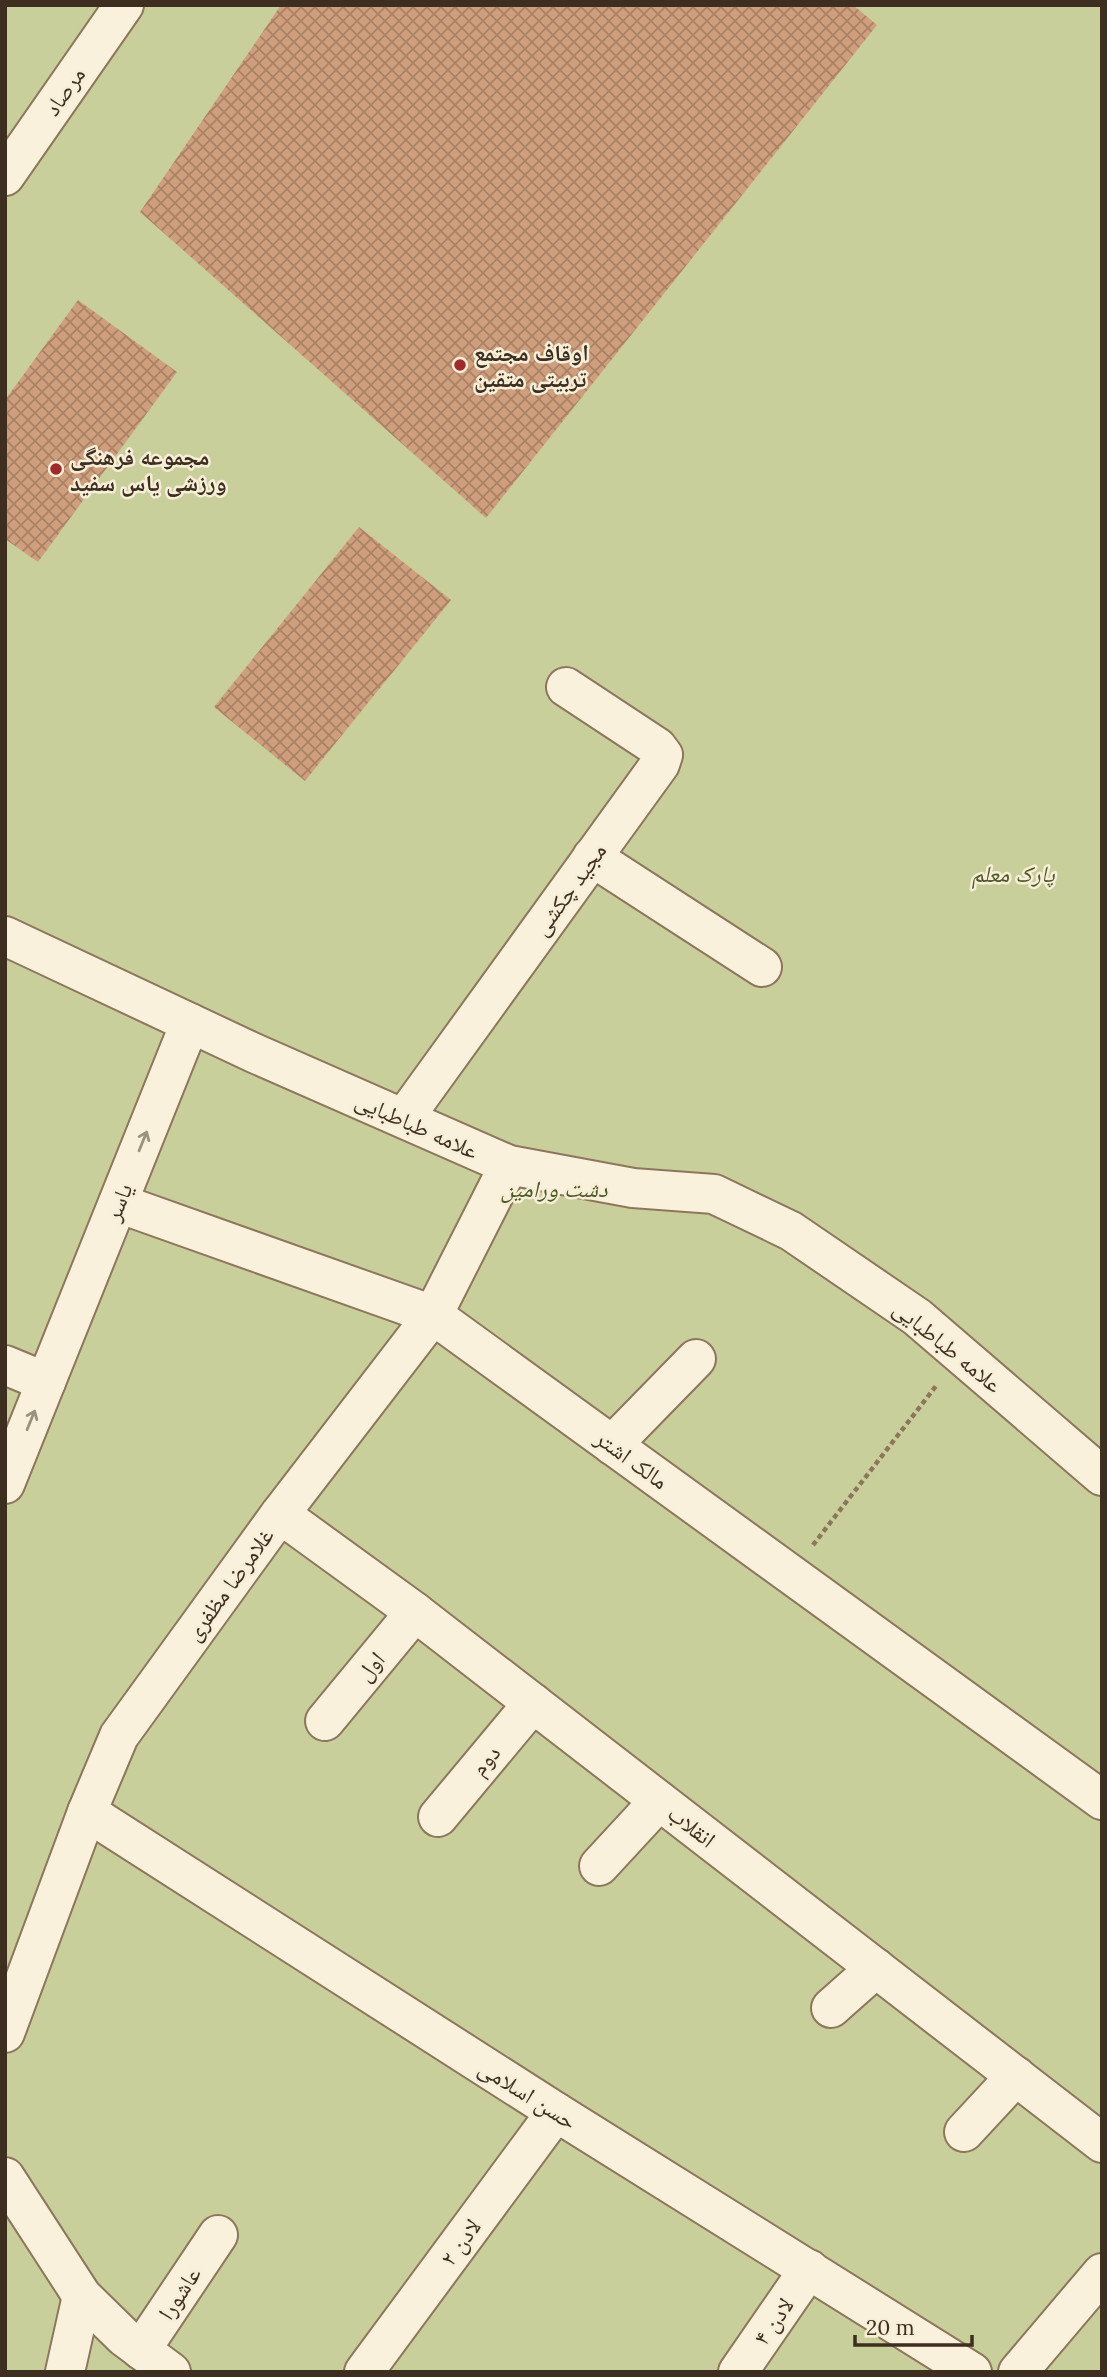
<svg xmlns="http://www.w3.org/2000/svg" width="1107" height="2377" viewBox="0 0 1107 2377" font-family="Lora,'Noto Naskh Arabic',serif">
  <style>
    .park { fill: #c9cf9b }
    .building { fill: url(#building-cross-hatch) }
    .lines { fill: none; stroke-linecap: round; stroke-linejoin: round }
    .minor-casing { stroke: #8d765c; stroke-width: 42 }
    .path { stroke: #8d765c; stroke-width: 4.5; stroke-dasharray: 5 3.5; stroke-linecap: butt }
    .minor { stroke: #faf1dc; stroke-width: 38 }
    .oneway { stroke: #9c907e }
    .poi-dot { fill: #9e2a2b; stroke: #f7eed8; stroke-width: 2.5 }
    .labels { text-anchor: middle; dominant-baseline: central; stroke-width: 5; stroke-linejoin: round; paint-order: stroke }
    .street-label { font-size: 23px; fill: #3d2e20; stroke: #f7eed8 }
    .poi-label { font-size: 23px; font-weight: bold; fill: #3d2e20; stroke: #f7eed8; text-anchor: start }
    .park-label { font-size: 23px; font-style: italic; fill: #4d5a26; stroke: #f7eed8 }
  </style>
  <defs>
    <pattern id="building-cross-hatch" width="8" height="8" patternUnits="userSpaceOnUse" patternTransform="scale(1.75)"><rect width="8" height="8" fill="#cf9f7d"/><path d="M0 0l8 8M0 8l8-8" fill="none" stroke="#a98266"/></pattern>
  </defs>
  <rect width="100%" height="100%" fill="#f0e4c8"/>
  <!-- park -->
  <rect class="park" x="5" y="5" width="1097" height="2367"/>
  <!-- building -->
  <g class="building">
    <polygon points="281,5 853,5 877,25 486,518 140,212"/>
    <polygon points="78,300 177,372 38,562 5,539 5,400"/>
    <polygon points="359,527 451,600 305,781 214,707"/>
  </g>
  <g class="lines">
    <defs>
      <g id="minor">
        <polyline points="5,176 124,5"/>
        <polyline points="592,857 762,967"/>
        <polyline points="5,936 254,1053 509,1165 633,1188 714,1194 791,1231 917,1317 1102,1476"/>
        <polyline points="404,1118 660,764 663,755 657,747 566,687"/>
        <polyline points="118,1203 433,1315 1102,1800"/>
        <polyline points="5,1365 46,1382"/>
        <polyline points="612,1445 696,1359"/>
        <polyline points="5,1484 190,1023"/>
        <polyline points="280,1514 415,1612 1102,2143"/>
        <polyline points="325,1721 415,1612"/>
        <polyline points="87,1812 556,2112 972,2372"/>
        <polyline points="438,1817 533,1703"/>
        <polyline points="599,1866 659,1801"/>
        <polyline points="831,2008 876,1968"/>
        <polyline points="5,2033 87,1812 119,1736 280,1514 433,1315 509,1165"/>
        <polyline points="964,2132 1016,2076"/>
        <polyline points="5,2177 82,2296 124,2337 171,2372"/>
        <polyline points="141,2350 218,2235"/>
        <polyline points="65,2372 82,2296"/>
        <polyline points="364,2372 556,2112"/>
        <polyline points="738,2372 809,2269"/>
        <polyline points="1018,2372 1102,2273"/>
      </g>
    </defs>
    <!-- minor casing -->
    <use href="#minor" class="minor-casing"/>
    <!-- path -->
    <polyline class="path" points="813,1545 936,1386"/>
    <!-- minor -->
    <use href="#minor" class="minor"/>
  </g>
  <!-- one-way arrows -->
  <defs><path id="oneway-shaft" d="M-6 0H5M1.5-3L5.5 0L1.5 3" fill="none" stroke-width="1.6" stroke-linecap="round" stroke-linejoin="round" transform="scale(1.75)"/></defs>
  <g class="oneway">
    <use href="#oneway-shaft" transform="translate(143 1141) rotate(-68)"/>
    <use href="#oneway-shaft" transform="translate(31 1420) rotate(-68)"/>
  </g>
  <!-- markers -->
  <g class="poi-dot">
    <circle cx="460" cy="365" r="7"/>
    <circle cx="56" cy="469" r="7"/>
  </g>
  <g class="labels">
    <!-- street labels -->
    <g class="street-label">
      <text transform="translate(64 91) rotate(-55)">مرصاد</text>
      <text transform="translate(569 889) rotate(-54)">مجید چکشی</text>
      <text transform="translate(417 1125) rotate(24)">علامه طباطبایی</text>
      <text transform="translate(118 1202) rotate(-68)">یاسر</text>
      <text transform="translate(948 1346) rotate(39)">علامه طباطبایی</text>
      <text transform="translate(632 1459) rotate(36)">مالک اشتر</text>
      <text transform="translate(229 1584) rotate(-54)">غلامرضا مظفری</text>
      <text transform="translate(370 1666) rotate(-50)">اول</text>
      <text transform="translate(485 1760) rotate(-50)">دوم</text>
      <text transform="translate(692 1826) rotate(38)">انقلاب</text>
      <text transform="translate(528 2094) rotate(32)">حسن اسلامی</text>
      <text transform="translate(460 2242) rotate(-54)">لادن ۲</text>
      <text transform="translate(179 2293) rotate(-57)">عاشورا</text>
      <text transform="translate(773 2321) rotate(-55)">لادن ۴</text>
    </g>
    <!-- poi labels -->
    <g class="poi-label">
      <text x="474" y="352">اوقاف مجتمع<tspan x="474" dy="26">تربیتی متقین</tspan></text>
      <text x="70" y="456">مجموعه فرهنگی<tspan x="70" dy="26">ورزشی یاس سفید</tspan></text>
    </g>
    <!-- park labels -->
    <g class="park-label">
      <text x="1013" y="873">پارک معلم</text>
      <text x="554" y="1188">دشت ورامین</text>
    </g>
  </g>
  <!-- border -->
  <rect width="1107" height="2377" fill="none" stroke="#3d2e20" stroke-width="14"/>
  <!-- scale -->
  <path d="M855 2335v10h117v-10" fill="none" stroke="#3d2e20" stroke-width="3.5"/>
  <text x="866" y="2335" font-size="21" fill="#3d2e20" stroke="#f7eed8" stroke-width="5" paint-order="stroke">20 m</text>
</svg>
